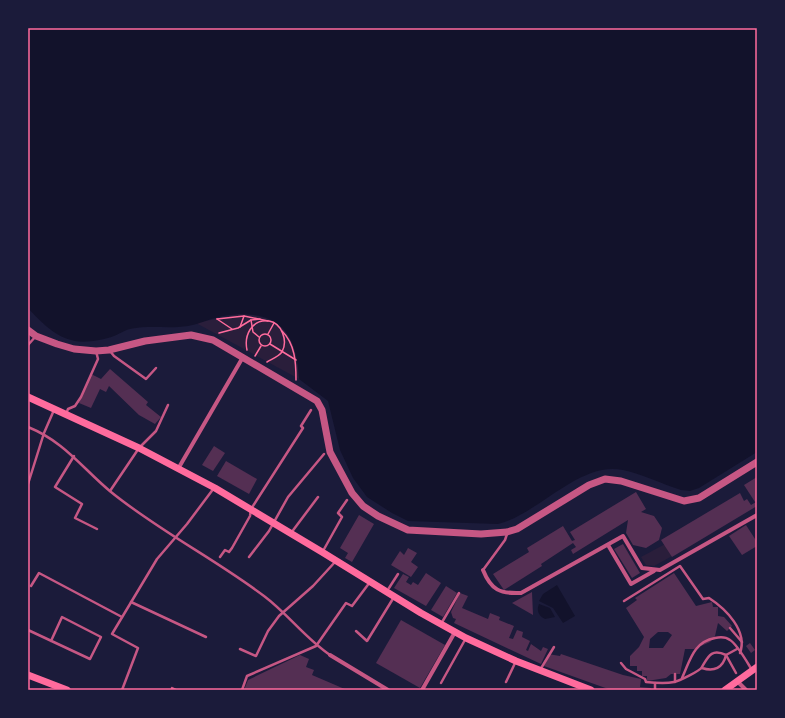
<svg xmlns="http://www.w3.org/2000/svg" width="785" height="718" viewBox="0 0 785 718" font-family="Bitter,serif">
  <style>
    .green { fill: #2a1e3b }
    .water { fill: #12122b }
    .building { fill: #542f53; fill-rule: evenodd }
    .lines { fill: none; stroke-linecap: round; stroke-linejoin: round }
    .path { stroke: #ff6b9d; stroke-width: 1.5 }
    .service { stroke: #c65784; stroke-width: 2.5 }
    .minor { stroke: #c65784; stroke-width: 4 }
    .tertiary { stroke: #c65784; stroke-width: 7 }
    .secondary { stroke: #ff6b9d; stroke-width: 7 }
    .neatline { fill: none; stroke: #ff6b9d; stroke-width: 1.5 }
  </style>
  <rect width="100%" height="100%" fill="#1b1b3a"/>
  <!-- green -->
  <g class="green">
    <path d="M 239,314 C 284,316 297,336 299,379 L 196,323 Z"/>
    <polygon points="667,543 674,555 654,566 646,565 641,557"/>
  </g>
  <!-- water -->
  <g class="water">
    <path d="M 28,28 L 757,28 L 757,452 L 699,488 L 690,491 L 681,490 C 662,484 642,474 623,470 C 579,461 539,514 498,524 L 408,521 L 392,513 L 367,497 L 353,478 L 340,450 L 328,401 L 299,379 C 297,328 274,308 223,316 C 211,318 200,324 188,326 C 169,329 149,325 130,329 C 125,330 119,334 114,336 C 103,340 86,343 75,341 C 55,337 41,322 28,308 Z"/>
    <polygon points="557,585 575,616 563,623 553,608 539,601 543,594"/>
    <path d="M 539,604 L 550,608 L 555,617 L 545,619 C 539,616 536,611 539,604 Z"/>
  </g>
  <!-- building -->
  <g class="building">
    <polygon points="110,369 148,402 146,405 161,417 155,424 139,415 109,386 106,392 100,389 91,408 79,403 91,374 101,379"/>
    <polygon points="214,446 225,453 213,471 202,465"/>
    <polygon points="226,461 257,479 249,494 217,476"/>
    <polygon points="757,477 757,501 755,502 744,485"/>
    <polygon points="636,492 646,509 641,512 654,516 662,528 659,540 646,548 633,545 626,533 628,520 573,554 571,550 576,547 573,543 541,564 542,566 504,590 493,574 529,552 527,548 563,526 572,541 575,540 570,532"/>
    <polygon points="740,493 744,501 747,499 751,505 756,502 757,506 672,557 661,540"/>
    <polygon points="359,515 374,524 352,562 345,558 348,553 340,548"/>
    <polygon points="746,525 757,542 757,546 742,555 729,536"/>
    <polygon points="623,544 640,573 632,578 614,549"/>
    <polygon points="408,548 417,553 411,562 418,567 411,577 391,565 400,551 404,555"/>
    <polygon points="426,573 441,583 426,606 394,588 403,574 409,577 406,582 411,585 413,582 418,585"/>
    <path d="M 674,573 L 696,606 L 712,602 L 713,607 L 718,607 L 718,616 L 724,617 L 732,626 L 727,631 L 718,623 L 715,636 L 710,642 L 694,649 L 685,649 L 680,674 L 671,674 L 666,678 L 647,681 L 647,676 L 642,676 L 642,671 L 637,671 L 637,666 L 630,666 L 630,656 L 639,647 L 644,637 L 626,608 L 637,600 L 635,598 ZM 658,632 L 668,632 L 672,635 L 663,648 L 649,648 L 650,639 Z"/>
    <polygon points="446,586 457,593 443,617 431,610"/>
    <polygon points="532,592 533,615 512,603"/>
    <polygon points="460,593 468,596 462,608 488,619 490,613 500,617 499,620 514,626 509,638 513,639 517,630 523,632 522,637 530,641 526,650 528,651 531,644 541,651 543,647 548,649 541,664 454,623 456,619 453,618 451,612"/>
    <polygon points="401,620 445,645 420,688 376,663"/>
    <polygon points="750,643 755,650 751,653 746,646"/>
    <polygon points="548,654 560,656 561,654 623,675 641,679 640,687 651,688 651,690 611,690 544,666"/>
    <polygon points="300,655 309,659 306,667 314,670 312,675 347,690 244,690 248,680"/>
  </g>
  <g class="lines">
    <!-- path -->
    <g class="path">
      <polyline points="217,319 244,316 268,321"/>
      <polyline points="217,319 232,329"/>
      <polyline points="251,320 253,332 259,337"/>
      <polyline points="240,327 244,316"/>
      <path d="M 282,331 C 295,344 296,362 296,380"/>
      <polyline points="219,333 238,328 251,320 260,319"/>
      <circle cx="265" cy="340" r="6"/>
      <polyline points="268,334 274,323"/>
      <polyline points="270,344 296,360"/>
      <path d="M 247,350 C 244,336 251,319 269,321 C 282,323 288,341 282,352 C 278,357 272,359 267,362"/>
      <polyline points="255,356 261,346"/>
    </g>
    <!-- service -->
    <g class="service">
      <polyline points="28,345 36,336"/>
      <polyline points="110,351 114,356 146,379 156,368"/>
      <polyline points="66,414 68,409 75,406 81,397 98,359 96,351"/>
      <path d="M 28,427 C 65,442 82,468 111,492 C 159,531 215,559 264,596 C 288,614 305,638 330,655"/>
      <polyline points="74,456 55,487 82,504 75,518 97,529"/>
      <polyline points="28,484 44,433 54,410"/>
      <polyline points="110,491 139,448 156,431 168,405"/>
      <polyline points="291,533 318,497"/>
      <polyline points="323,551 342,517 338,513 347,500"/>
      <polyline points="220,557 225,550 229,552 232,548 250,516 251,509 303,428 301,426 311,410"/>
      <polyline points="249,557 269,531 288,497 324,454"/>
      <polyline points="483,570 505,540 507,534"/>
      <polyline points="31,586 39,573 122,617"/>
      <polyline points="389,588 398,574"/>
      <path d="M 624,601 L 680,566 L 703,599 L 709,598 C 726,609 748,631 740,653"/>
      <polyline points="131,602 206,637"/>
      <polyline points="441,624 459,593"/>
      <polyline points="730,628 742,642"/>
      <polyline points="28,630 90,659 101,637 62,617 51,641"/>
      <polyline points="356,631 367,641 394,597"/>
      <polyline points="240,649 256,656 268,631 279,616 313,586 335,562"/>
      <path d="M 621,663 L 626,669 L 645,679 L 646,682 C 655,683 665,684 674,682 C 679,681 700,671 702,667 C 708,657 711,648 726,655 C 723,668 714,672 702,668"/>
      <polyline points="540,670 554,647"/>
      <polyline points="736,673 726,655 737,649"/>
      <polyline points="675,674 675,682"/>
      <path d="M 682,678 C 690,661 693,642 715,638 C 720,637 726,637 730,640 C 737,644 747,662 752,670"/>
      <polyline points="506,682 516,661"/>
      <polyline points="441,683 466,638"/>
      <polyline points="122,690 138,648 112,634 157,559 187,524 214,488"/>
      <polyline points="172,690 172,688 176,690"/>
      <polyline points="242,690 247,676 316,646 346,603 352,606 370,582"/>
      <polyline points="655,690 655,683"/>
    </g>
    <!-- minor -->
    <g class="minor">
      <polyline points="178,469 243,357"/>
      <polyline points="608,545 631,584 654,571"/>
      <path d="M 483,570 C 491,590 500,594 521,593 L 623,536 L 642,568 L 660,570 L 757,515"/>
      <polyline points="330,655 388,690"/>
      <polyline points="738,682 746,690"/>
      <polyline points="422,690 455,632"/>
    </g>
    <!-- tertiary -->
    <polyline class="tertiary" points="28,330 36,336 57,344 74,349 96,351 109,350 145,341 191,335 213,340 317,401 322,410 330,452 352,493 363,506 378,516 408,530 481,534 507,532 517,529 589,485 605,479 621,481 684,501 699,498 757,462"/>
    <!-- secondary -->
    <g class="secondary">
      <polyline points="28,397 139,448 215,488 322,552 421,613 466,638 516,661 591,690"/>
      <polyline points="28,675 67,690"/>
      <polyline points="725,690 757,667"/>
    </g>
  </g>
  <!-- border -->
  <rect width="785" height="718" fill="none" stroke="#1b1b3a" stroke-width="58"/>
  <rect x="29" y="29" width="727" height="660" class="neatline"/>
</svg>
